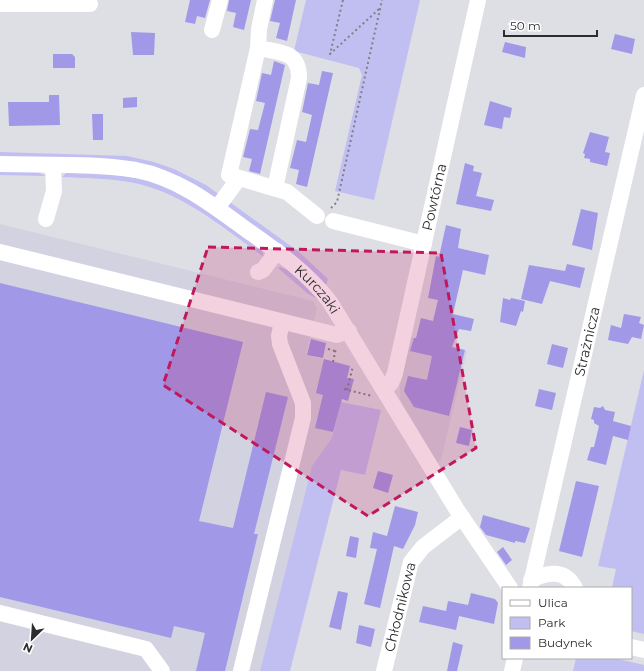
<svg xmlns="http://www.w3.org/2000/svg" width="644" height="671" viewBox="0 0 644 671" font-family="Montserrat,sans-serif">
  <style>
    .built { fill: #d3d2e0 }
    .green { fill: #c1bef1 }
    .building { fill: #a199e8 }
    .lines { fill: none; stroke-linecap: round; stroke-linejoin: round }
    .path { stroke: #808085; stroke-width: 2; stroke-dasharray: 2 3; stroke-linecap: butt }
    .minor { stroke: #fff; stroke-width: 16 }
    .marked { fill: #c2185b; fill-opacity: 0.2; stroke: #c2185b; stroke-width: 3; stroke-dasharray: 8 5; stroke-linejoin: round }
    .labels { text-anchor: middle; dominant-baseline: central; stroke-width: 4; stroke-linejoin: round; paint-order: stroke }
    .street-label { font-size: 14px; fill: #2d2d30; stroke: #fff }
  </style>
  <rect width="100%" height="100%" fill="#dedee5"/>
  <!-- built -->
  <g class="built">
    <polygon points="0,224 313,301 317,308 306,355 350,366 332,438 312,466 260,671 0,671"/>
    <polygon points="411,337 467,351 441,460 437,462 400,399 400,387"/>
  </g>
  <!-- green -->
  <g class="green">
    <polygon points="306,0 420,0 374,200 335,191 362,75 359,68 294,51"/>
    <path d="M 0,152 L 127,156 L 154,162 L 174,169 L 206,185 L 299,252 L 328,279 L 326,285 C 304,261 278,242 251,223 C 217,199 189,178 149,165 L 0,157 Z"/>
    <polygon points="0,171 38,172 46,176 0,175"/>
    <path d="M 66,173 C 87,174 109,174 130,177 C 180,185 222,222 262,250 L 264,257 C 222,227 181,191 129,182 C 107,178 84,178 62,177 Z"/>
    <polygon points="280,267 291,271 319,300 307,293 278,268"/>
    <polygon points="644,370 644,634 631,631 631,588 612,588 616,569 598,566"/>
    <polygon points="341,402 381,410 365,475 341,470 290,671 260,671 312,466 332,438"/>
    <polygon points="576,658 614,658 644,665 644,671 573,671"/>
  </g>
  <!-- building -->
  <g class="building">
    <polygon points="190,0 210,0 205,18 197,16 195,24 185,22"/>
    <polygon points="229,0 251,0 244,30 233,27 236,13 227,11"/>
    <polygon points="275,0 296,0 287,41 276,38 280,23 270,21"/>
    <polygon points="131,32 155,33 154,55 133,55"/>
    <polygon points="615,34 635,39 632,54 611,49"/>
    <polygon points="505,42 526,47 525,58 502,52"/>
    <polygon points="53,54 72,54 75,57 75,68 53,68"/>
    <polygon points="274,61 285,65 260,174 249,171 252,159 243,157 250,129 258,130 265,103 256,101 262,73 271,75"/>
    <polygon points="322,71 333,73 307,187 296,184 299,170 290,168 297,140 306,142 312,115 302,112 308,83 319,85"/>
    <polygon points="49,95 59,95 60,125 9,126 8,102 49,102"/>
    <polygon points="137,97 137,107 123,108 123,98"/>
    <polygon points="490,101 512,108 510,118 504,117 502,129 484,125"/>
    <polygon points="92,114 103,114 103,140 93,140"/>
    <polygon points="590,132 609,137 605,152 610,153 607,166 590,162 590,159 584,158 585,154 583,153"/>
    <polygon points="465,163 474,166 473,171 482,173 476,196 494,200 491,211 456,204"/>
    <polygon points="581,209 598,213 592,250 572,245"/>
    <polygon points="446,225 461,229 458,248 489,255 485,275 463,270 453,314 474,319 471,331 459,329 452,347 465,350 449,416 414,407 404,391 408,376 427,380 432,356 410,351 414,338 416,338 421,318 433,321 438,300 428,298 436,256 439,257"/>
    <polygon points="567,264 585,268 580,288 550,281 542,304 521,299 529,265 565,271"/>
    <polygon points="0,283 243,342 199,521 233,528 266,392 288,397 254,534 258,534 225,671 196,671 205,633 174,626 171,638 0,597"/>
    <polygon points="503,298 510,300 511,298 525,301 523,312 521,311 516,326 500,322"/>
    <polygon points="624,314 641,317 639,323 644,325 641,339 632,337 628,344 608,340 611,325 621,328"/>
    <polygon points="311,339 326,343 323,358 307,355"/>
    <polygon points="552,344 568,348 563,368 547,364"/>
    <polygon points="324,359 350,366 347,378 354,379 348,401 342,399 333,432 315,428 323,395 316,393"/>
    <polygon points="539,389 556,393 552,410 535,406"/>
    <polygon points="603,406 605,410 615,412 613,421 631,426 628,440 613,436 606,465 587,460 591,447 594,447 599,426 594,423 594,420 591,419 594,407 600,408"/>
    <polygon points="460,427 472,430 469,446 456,443"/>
    <polygon points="378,471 393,475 388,493 373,488"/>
    <polygon points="576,481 599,486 582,557 559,551"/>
    <polygon points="395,506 418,512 415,525 403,549 394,546 380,608 364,604 377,549 370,548 373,532 387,536"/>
    <polygon points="483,515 530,528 525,543 515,541 515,543 486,535 480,527"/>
    <polygon points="350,536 359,538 356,558 346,556"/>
    <polygon points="503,547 512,560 506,565 497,552"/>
    <polygon points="338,591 348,593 341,630 329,627"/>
    <polygon points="471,593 495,599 498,603 494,624 459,616 456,630 419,622 423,606 446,611 448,601 468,605"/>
    <polygon points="359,625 375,629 371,647 356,643"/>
    <polygon points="453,642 463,645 457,671 447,671"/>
  </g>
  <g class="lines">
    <!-- path -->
    <g class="path">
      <polyline points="343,0 330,54 379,9"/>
      <polyline points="331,208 337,202 382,0"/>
      <polyline points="328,349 335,351"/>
      <polyline points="333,362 336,348"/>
      <polyline points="344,389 372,396"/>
      <polyline points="347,390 353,366"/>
    </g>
    <!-- minor -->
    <g class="minor">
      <polyline points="265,0 259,29 258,48 229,175 287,192 317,216"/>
      <polyline points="0,4 90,4"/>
      <polyline points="212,30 220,0"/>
      <path d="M 258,48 C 280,53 299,50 299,78 L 275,188"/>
      <path id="s1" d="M 0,164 C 44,165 93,163 136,170 C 179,178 214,206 248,231 C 278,252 307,272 330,302 L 457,510 L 510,588"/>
      <polyline points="217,208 239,178"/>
      <polyline points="46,219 54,191 53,165"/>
      <polyline points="333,221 424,244"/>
      <polyline points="0,252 337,335 349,331"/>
      <polyline points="258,272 263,270 277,251"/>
      <path id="s2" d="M 384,390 L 391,383 L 395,373 L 478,0"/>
      <path d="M 531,580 C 548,572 565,569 575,588"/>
      <path id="s3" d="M 530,588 L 644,95"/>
      <polyline points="0,613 146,649 162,671"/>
      <polyline points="631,647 644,650"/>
      <polyline points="241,671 303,418 303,403 280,344 279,336 282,322"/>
      <path id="s4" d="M 384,671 L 411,562 L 423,547 L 462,517"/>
      <polyline points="512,671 515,658"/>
    </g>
  </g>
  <!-- marked area -->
  <path class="marked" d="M 208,247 L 441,253 L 476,448 L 368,516 L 163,385 Z"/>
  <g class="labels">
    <!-- street labels -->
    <g class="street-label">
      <text stroke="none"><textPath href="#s2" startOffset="201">Powtórna</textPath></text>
      <text stroke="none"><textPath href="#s1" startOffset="356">Kurczaki</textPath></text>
      <text stroke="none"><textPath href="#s3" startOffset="253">Strażnicza</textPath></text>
      <text stroke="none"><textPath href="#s4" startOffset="66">Chłodnikowa</textPath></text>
    </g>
  </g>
  <!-- legend -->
  <rect x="502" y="587" width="130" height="72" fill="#ffffff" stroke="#ababac"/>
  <rect x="510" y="600" width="20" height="6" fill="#ffffff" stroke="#ababac"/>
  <text x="538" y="607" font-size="12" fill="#2d2d30">Ulica</text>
  <rect x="510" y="617" width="20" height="12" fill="#c1bef1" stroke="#ababac"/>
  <text x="538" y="627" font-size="12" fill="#2d2d30">Park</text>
  <rect x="510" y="637" width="20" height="12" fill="#a199e8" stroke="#ababac"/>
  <text x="538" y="647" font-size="12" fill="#2d2d30">Budynek</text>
  <!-- north arrow -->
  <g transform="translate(32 639) rotate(205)" stroke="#ffffff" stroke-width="3" paint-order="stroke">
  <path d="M0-3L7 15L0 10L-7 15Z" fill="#2d2d30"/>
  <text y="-6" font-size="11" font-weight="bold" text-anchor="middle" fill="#2d2d30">N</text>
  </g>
  <!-- scale -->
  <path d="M504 30v6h93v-6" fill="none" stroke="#2d2d30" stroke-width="2"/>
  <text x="510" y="30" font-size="12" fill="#2d2d30" stroke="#ffffff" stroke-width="3" paint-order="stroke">50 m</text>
</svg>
